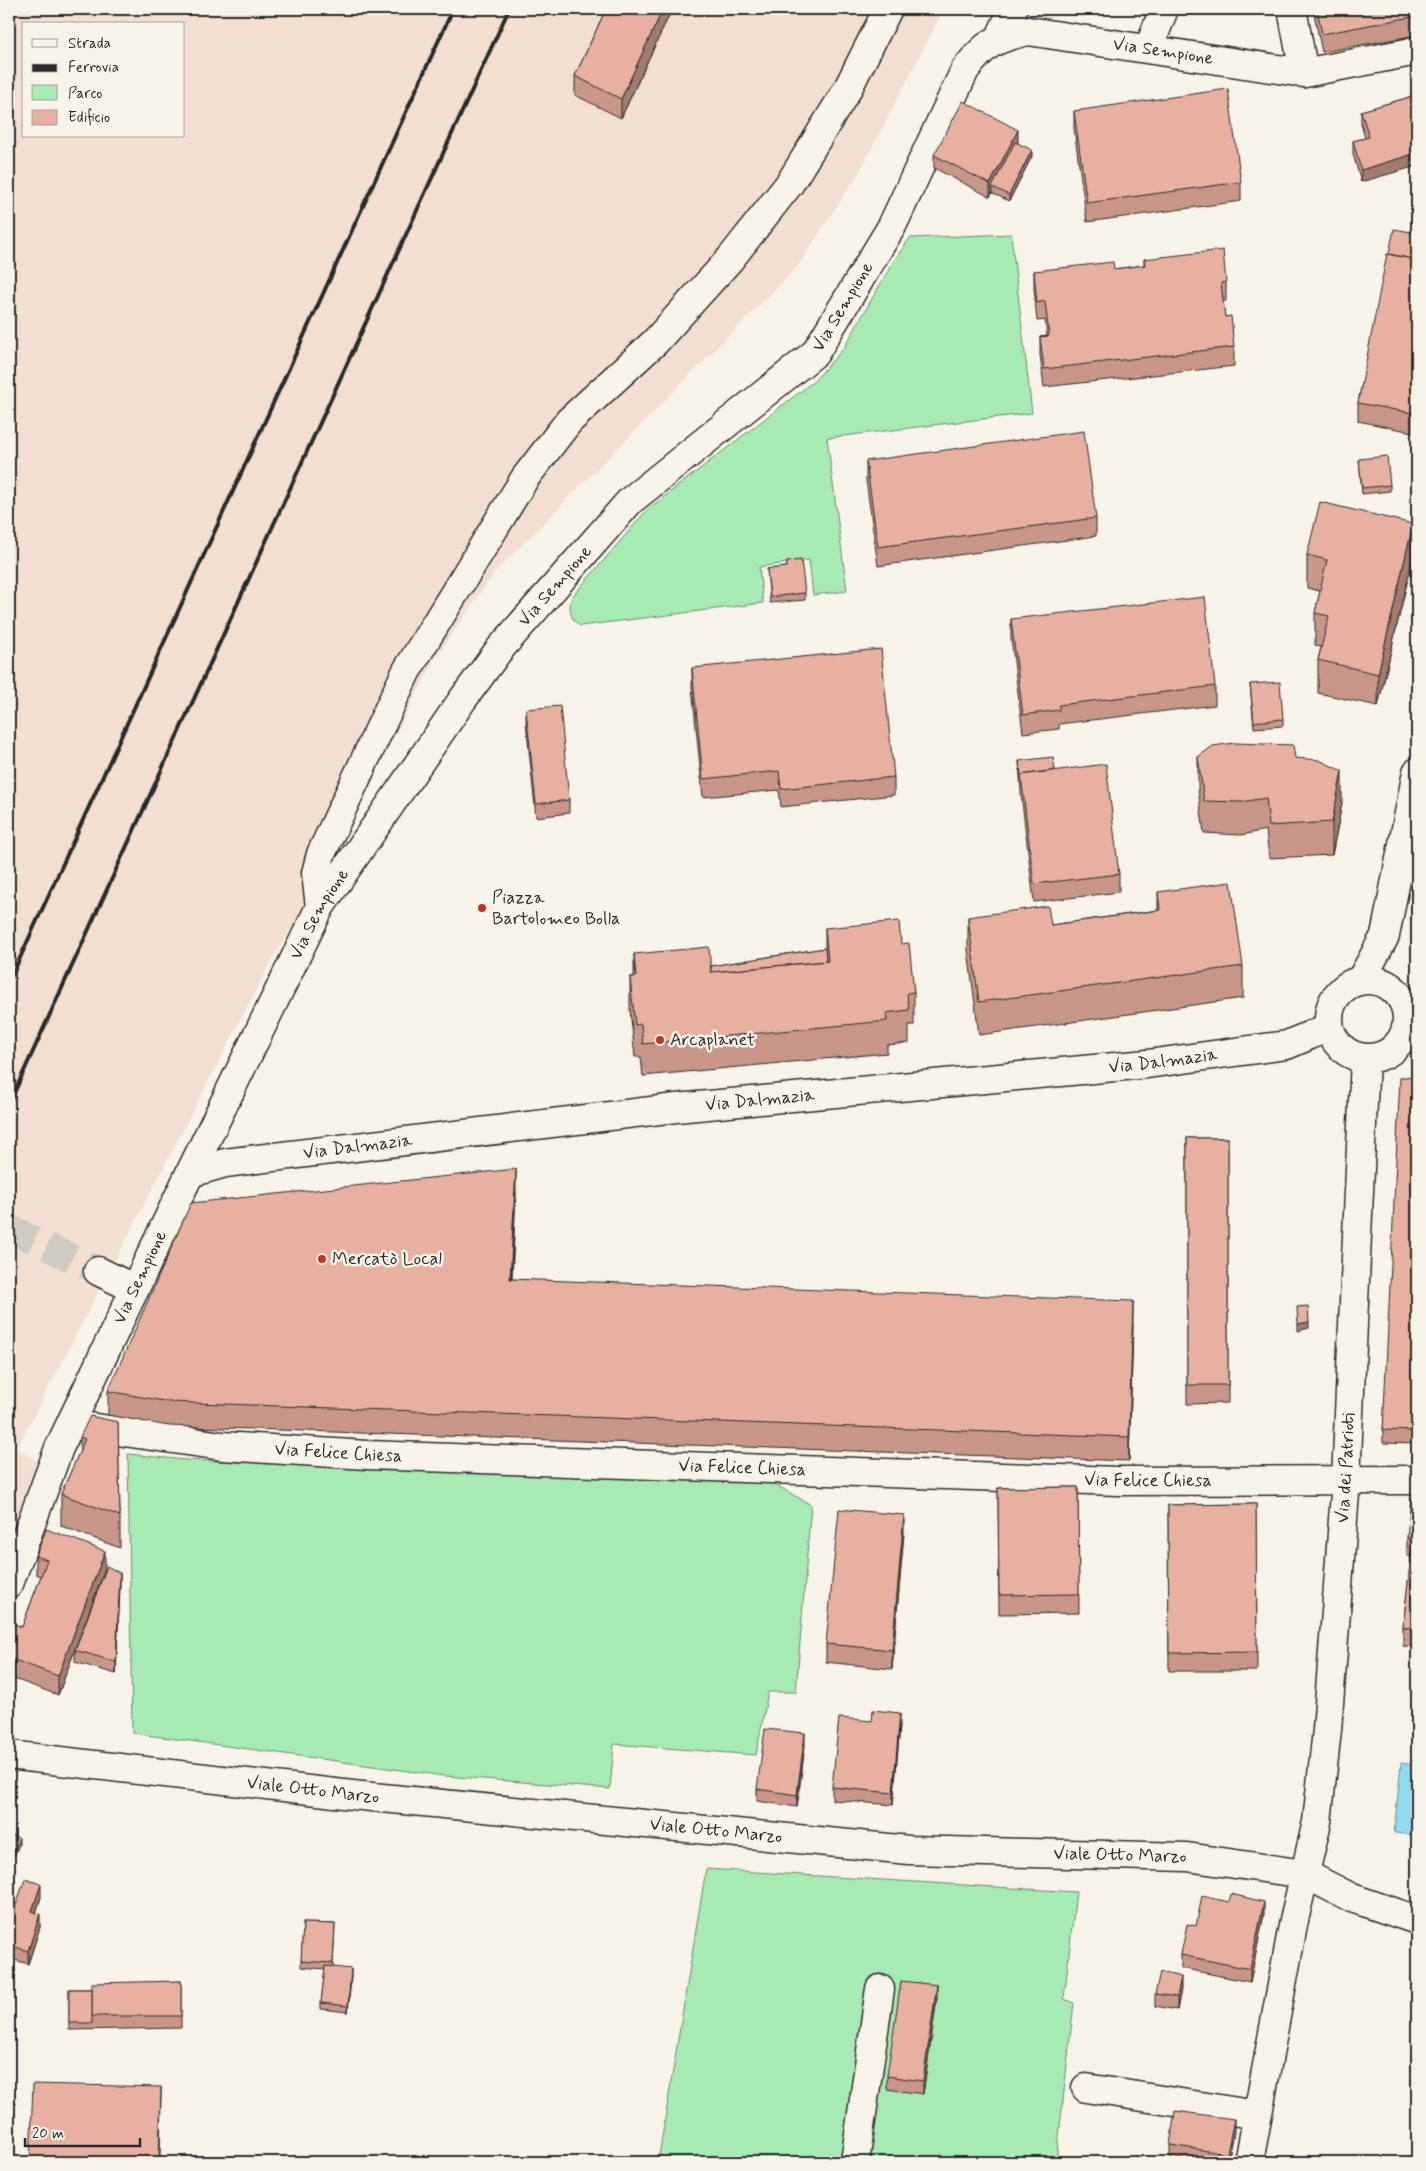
<svg xmlns="http://www.w3.org/2000/svg" width="1426" height="2171" viewBox="0 0 1426 2171" font-family="Mynerve,sans-serif">
  <style>
    .built { fill: #f2dfd2; fill-rule: evenodd }
    .green { fill: #a7eab3; stroke: #698a6f }
    .water { fill: #90dcf1; stroke: #6895a2 }
    .lines { fill: none; stroke-linecap: round; stroke-linejoin: round }
    .minor-tunnel { stroke: #cecbc2; stroke-width: 28; stroke-dasharray: 28 14; stroke-linecap: butt }
    .minor-casing { stroke: #2b2b2b; stroke-width: 31 }
    .minor { stroke: #f7f3e8; stroke-width: 28 }
    .rail { stroke: #2b2b2b; stroke-width: 4 }
    .wall { fill: #c8978a; stroke: #2b2b2b }
    .shaded-wall { fill: #a27b70; stroke: #2b2b2b }
    .building { fill: #e8b0a0; stroke: #2b2b2b }
    .poi-dot { fill: #c8321e; stroke: #f7f3e8; stroke-width: 2 }
    .labels { text-anchor: middle; dominant-baseline: central; stroke-width: 5; stroke-linejoin: round; paint-order: stroke }
    .street-label { font-size: 18px; fill: #2b2b2b; stroke: #f7f3e8 }
    .poi-label { font-size: 18px; fill: #2b2b2b; stroke: #f7f3e8; text-anchor: start }
  </style>
  <rect width="100%" height="100%" fill="#f7f3e8"/>
  <filter id="ink" filterUnits="userSpaceOnUse"><feTurbulence type="fractalNoise" baseFrequency=".02" numOctaves="2"/><feDisplacementMap in="SourceGraphic" scale="10" xChannelSelector="R" yChannelSelector="G"/><feConvolveMatrix kernelMatrix="1 2 1 2 8 2 1 2 1" color-interpolation-filters="sRGB"/></filter>
  <g filter="url(#ink)">
    <!-- built -->
    <path class="built" d="M 9,9 L 944,9 L 860,171 L 797,267 L 495,572 L 436,657 L 379,766 L 336,859 L 274,956 L 17,1448 L 38,1462 L 9,1543 ZM 24,24 L 184,24 L 184,136 L 24,136 Z"/>
    <!-- green -->
    <g class="green">
      <path d="M 1011,234 L 1032,413 L 827,438 L 847,591 L 813,595 L 809,560 L 759,567 L 763,603 L 580,626 C 570,619 569,611 571,598 L 648,509 L 814,381 L 844,348 L 893,262 L 910,238 Z"/>
      <polygon points="128,1454 185,1460 771,1482 811,1505 796,1692 768,1692 756,1755 614,1744 610,1789 445,1776 132,1733"/>
      <polygon points="706,1869 1076,1892 1064,1999 1074,2003 1056,2162 658,2162"/>
    </g>
    <!-- water -->
    <polygon class="water" points="1401,1763 1417,1765 1417,1835 1394,1833"/>
    <g class="lines">
      <!-- minor-tunnel -->
      <polyline class="minor-tunnel" points="9,1228 98,1271"/>
      <defs>
        <g id="minor">
          <polyline points="1292,9 1304,73"/>
          <polyline points="1000,37 1013,9"/>
          <polyline points="1149,48 1164,9"/>
          <polyline points="320,907 316,873 321,854 406,672 525,478 569,421 655,342 731,258 790,183 847,90 888,9"/>
          <circle cx="1368" cy="1019" r="39"/>
          <polyline points="1361,980 1385,936 1417,772"/>
          <path id="s1" d="M 190,1173 L 225,1163 L 676,1108 L 1147,1064 L 1287,1045 L 1329,1027"/>
          <polyline points="98,1271 135,1289"/>
          <path id="s2" d="M 82,1426 L 222,1446 L 367,1455 L 1118,1481 L 1417,1480"/>
          <path id="s3" d="M 9,1584 L 59,1448 L 190,1173 L 320,907 L 463,699 L 499,650 L 630,501 L 815,353 L 892,226 L 965,70 C 987,42 994,39 1028,31 L 1304,73 L 1417,51"/>
          <path id="s4" d="M 9,1755 L 352,1795 L 909,1850 L 1187,1857 L 1305,1874 L 1352,1898 L 1417,1920"/>
          <polyline points="1086,2088 1257,2115"/>
          <polyline points="855,2162 880,1989"/>
          <path id="s5" d="M 1249,2162 L 1294,1920 L 1317,1822 L 1327,1730 L 1346,1480 L 1365,1058"/>
        </g>
      </defs>
      <!-- minor casing -->
      <use href="#minor" class="minor-casing"/>
      <!-- minor -->
      <use href="#minor" class="minor"/>
      <!-- rail -->
      <g class="rail">
        <polyline points="9,982 453,9"/>
        <polyline points="9,1104 509,9"/>
      </g>
    </g>
    <!-- wall -->
    <g class="wall">
      <polygon points="606,9 672,9 621,118 575,95 575,76"/>
      <polygon points="1313,9 1417,9 1417,35 1322,52"/>
      <polygon points="1417,95 1361,182 1353,154 1353,141 1365,138 1361,124 1361,111"/>
      <polygon points="1074,111 1241,182 1241,201 1087,222 1074,129"/>
      <polygon points="1018,143 1032,156 1009,201 992,193 990,197 934,168 934,155"/>
      <polygon points="1417,233 1417,433 1358,421 1358,403 1389,254"/>
      <polygon points="1144,259 1226,282 1226,301 1223,301 1225,317 1234,347 1234,366 1044,387 1040,355 1040,337 1047,336 1045,320 1037,321 1034,289 1034,271 1114,269 1144,265"/>
      <polygon points="1359,459 1390,485 1390,491 1362,494"/>
      <polygon points="866,461 1096,518 1096,536 878,566 866,480"/>
      <polygon points="1307,555 1413,557 1378,706 1318,693 1318,660 1321,647 1315,645 1315,613 1320,591 1307,588"/>
      <polygon points="787,562 805,593 805,600 770,603 767,569 787,567"/>
      <polygon points="1011,619 1215,686 1215,705 1059,724 1059,729 1023,733 1011,638"/>
      <polygon points="692,668 894,777 894,795 781,807 779,790 703,797 692,687"/>
      <polygon points="1250,684 1283,719 1283,726 1254,728"/>
      <polygon points="526,709 569,800 569,813 536,817 526,722"/>
      <polygon points="1198,757 1295,758 1342,803 1332,855 1269,858 1266,830 1241,835 1204,833 1198,789"/>
      <polygon points="1019,761 1055,770 1119,874 1119,892 1034,902 1021,793"/>
      <polygon points="1158,892 1243,966 1243,998 979,1035 968,950 968,917 1051,925 1158,910"/>
      <polygon points="825,928 901,944 914,992 914,1025 909,1025 909,1043 887,1045 887,1053 643,1076 641,1057 635,1057 630,1010 630,977 634,977 634,954 711,966 825,948"/>
      <polygon points="1417,1075 1417,1444 1383,1443 1383,1430"/>
      <polygon points="1187,1138 1228,1138 1228,1403 1187,1404"/>
      <polygon points="516,1193 512,1279 1133,1325 1129,1461 169,1426 108,1415 108,1391"/>
      <polygon points="118,1422 120,1516 120,1548 61,1526 61,1494 80,1451 80,1437"/>
      <polygon points="1078,1487 1079,1613 999,1614 998,1488"/>
      <polygon points="1417,1499 1417,1647 1403,1646 1403,1627 1411,1557 1407,1556 1407,1538"/>
      <polygon points="1256,1504 1257,1671 1169,1671 1168,1505"/>
      <polygon points="904,1533 892,1669 826,1662 826,1644"/>
      <polygon points="36,1556 105,1569 58,1695 9,1677 9,1627 22,1627 41,1576 36,1574"/>
      <polygon points="120,1585 116,1674 75,1662 75,1650"/>
      <polygon points="900,1725 893,1805 832,1800 832,1787"/>
      <polygon points="805,1745 797,1807 757,1801 757,1789"/>
      <polygon points="41,1897 36,1913 40,1927 28,1964 9,1958 9,1906 15,1908"/>
      <polygon points="1264,1914 1250,1982 1181,1968 1181,1955 1196,1926"/>
      <polygon points="303,1923 335,1924 333,1967 351,1976 348,2012 321,2009 321,2003 325,1969 301,1967"/>
      <polygon points="181,1981 181,2028 69,2030 69,1989 92,1989"/>
      <polygon points="1181,1989 1177,2010 1155,2006 1155,1994"/>
      <polygon points="937,1998 923,2094 887,2089 887,2076"/>
      <polygon points="1234,2132 1228,2162 1200,2162 1170,2157 1170,2145"/>
    </g>
    <!-- shaded-wall -->
    <g class="shaded-wall">
      <polygon points="663,9 672,9 621,118 621,99"/>
      <polygon points="1018,130 1018,143 992,187 992,193 990,197 990,184"/>
      <polygon points="1032,150 1032,156 1009,201 1009,195"/>
      <polygon points="1417,153 1417,166 1361,182 1361,170"/>
      <polygon points="1413,524 1413,557 1378,706 1378,674"/>
      <polygon points="1342,771 1342,803 1332,855 1332,822"/>
      <polygon points="516,1169 516,1193 510,1303 510,1279"/>
      <polygon points="1133,1301 1133,1325 1129,1461 1129,1437"/>
      <polygon points="1309,1322 1309,1328 1298,1331 1298,1324"/>
      <polygon points="904,1515 904,1533 892,1669 892,1650"/>
      <polygon points="105,1551 105,1569 58,1695 58,1676"/>
      <polygon points="120,1573 120,1585 116,1674 116,1662"/>
      <polygon points="900,1713 900,1725 893,1805 893,1793"/>
      <polygon points="805,1733 805,1745 797,1807 797,1795"/>
      <polygon points="19,1838 19,1845 9,1868 9,1862"/>
      <polygon points="41,1884 41,1897 32,1924 32,1911"/>
      <polygon points="1264,1902 1264,1914 1250,1982 1250,1969"/>
      <polygon points="40,1914 40,1927 28,1964 28,1951"/>
      <polygon points="351,1969 351,1976 348,2012 348,2006"/>
      <polygon points="1181,1977 1181,1989 1177,2010 1177,1997"/>
      <polygon points="937,1985 937,1998 923,2094 923,2081"/>
      <polygon points="161,2087 160,2162 159,2162"/>
      <polygon points="1234,2119 1234,2132 1228,2162 1227,2162 1227,2154"/>
    </g>
    <!-- building -->
    <g class="building">
      <polygon points="606,9 663,9 621,99 575,76"/>
      <polygon points="1317,9 1417,9 1417,16 1322,34"/>
      <polygon points="1228,89 1241,182 1087,203 1074,111"/>
      <polygon points="1417,95 1417,153 1361,170 1353,141 1369,137 1361,111"/>
      <polygon points="963,101 1018,130 990,184 934,155"/>
      <polygon points="1015,142 1032,150 1009,195 992,187"/>
      <polygon points="1394,229 1417,233 1417,260 1389,254"/>
      <polygon points="1223,250 1226,282 1221,283 1225,317 1231,316 1234,347 1044,369 1040,337 1049,336 1045,301 1037,303 1034,271 1113,262 1114,269 1145,265 1144,259"/>
      <polygon points="1387,254 1417,260 1417,414 1358,403"/>
      <polygon points="1084,431 1096,518 878,547 866,461"/>
      <polygon points="1387,456 1390,485 1362,488 1359,459"/>
      <polygon points="1320,502 1413,524 1378,674 1318,660 1329,616 1315,613 1327,560 1307,555"/>
      <polygon points="801,560 805,593 770,597 767,569 787,567 787,562"/>
      <polygon points="1205,597 1215,686 1059,705 1059,710 1023,715 1011,619"/>
      <polygon points="881,649 894,777 781,789 779,771 703,779 692,668"/>
      <polygon points="1280,682 1283,719 1254,722 1250,684"/>
      <polygon points="560,706 569,800 536,804 526,709"/>
      <polygon points="1234,743 1293,745 1295,758 1319,760 1342,771 1332,822 1269,826 1266,798 1241,802 1204,801 1198,757 1213,746"/>
      <polygon points="1053,757 1055,770 1021,775 1019,761"/>
      <polygon points="1106,764 1119,874 1034,884 1021,775"/>
      <polygon points="1231,882 1243,966 979,1002 968,917 1048,906 1051,925 1160,910 1158,892"/>
      <polygon points="899,921 901,944 909,943 914,992 907,993 909,1010 886,1013 887,1021 643,1044 641,1024 635,1025 630,977 636,977 634,954 709,947 711,972 828,961 825,928"/>
      <polygon points="825,948 826,961 711,972 711,966"/>
      <polygon points="1417,1075 1417,1431 1383,1430 1400,1078"/>
      <rect x="1187" y="1138" width="41" height="247"/>
      <polygon points="516,1169 510,1279 1133,1301 1129,1437 169,1402 108,1391 191,1203"/>
      <polygon points="1308,1306 1309,1322 1298,1324 1297,1307"/>
      <polygon points="90,1416 118,1422 120,1516 61,1494 85,1439 80,1437"/>
      <polygon points="1078,1487 1079,1594 999,1595 998,1488"/>
      <polygon points="1411,1498 1417,1499 1417,1629 1403,1627 1413,1538 1407,1538"/>
      <polygon points="1256,1504 1257,1652 1169,1653 1168,1505"/>
      <polygon points="839,1509 904,1515 892,1650 826,1644"/>
      <polygon points="46,1529 105,1551 58,1676 9,1658 9,1627 10,1622 22,1627 47,1560 36,1556"/>
      <polygon points="107,1566 120,1573 116,1662 75,1650"/>
      <polygon points="873,1710 900,1713 893,1793 832,1787 839,1718 872,1721"/>
      <polygon points="765,1729 805,1733 797,1795 757,1789"/>
      <polygon points="9,1834 19,1838 9,1862"/>
      <polygon points="25,1879 41,1884 32,1911 40,1914 28,1951 9,1945 9,1906 15,1908"/>
      <polygon points="1231,1894 1264,1902 1250,1969 1181,1955 1187,1924 1196,1926 1202,1896 1229,1902"/>
      <polygon points="303,1923 335,1924 333,1963 301,1961"/>
      <polygon points="325,1966 351,1969 348,2006 321,2003"/>
      <polygon points="1160,1972 1181,1977 1177,1997 1155,1994"/>
      <polygon points="181,1981 181,2016 92,2016 92,1983"/>
      <polygon points="901,1981 937,1985 923,2081 887,2076"/>
      <rect x="69" y="1989" width="23" height="34"/>
      <polygon points="33,2084 161,2087 159,2162 30,2162"/>
      <polygon points="1175,2111 1234,2119 1227,2154 1170,2145"/>
    </g>
  </g>
  <!-- markers -->
  <g class="poi-dot">
    <circle cx="482" cy="908" r="5"/>
    <circle cx="660" cy="1040" r="5"/>
    <circle cx="322" cy="1259" r="5"/>
  </g>
  <g class="labels">
    <!-- street labels -->
    <g class="street-label">
      <text stroke="none"><textPath href="#s3" startOffset="2028">Via Sempione</textPath></text>
      <text stroke="none"><textPath href="#s3" startOffset="1548">Via Sempione</textPath></text>
      <text stroke="none"><textPath href="#s3" startOffset="1144">Via Sempione</textPath></text>
      <text stroke="none"><textPath href="#s3" startOffset="739">Via Sempione</textPath></text>
      <text stroke="none"><textPath href="#s1" startOffset="980">Via Dalmazia</textPath></text>
      <text stroke="none"><textPath href="#s1" startOffset="575">Via Dalmazia</textPath></text>
      <text stroke="none"><textPath href="#s1" startOffset="170">Via Dalmazia</textPath></text>
      <text stroke="none"><textPath href="#s3" startOffset="334">Via Sempione</textPath></text>
      <text stroke="none"><textPath href="#s2" startOffset="258">Via Felice Chiesa</textPath></text>
      <text stroke="none"><textPath href="#s2" startOffset="662">Via Felice Chiesa</textPath></text>
      <text stroke="none"><textPath href="#s5" startOffset="702">Via dei Patrioti</textPath></text>
      <text stroke="none"><textPath href="#s2" startOffset="1068">Via Felice Chiesa</textPath></text>
      <text stroke="none"><textPath href="#s4" startOffset="306">Viale Otto Marzo</textPath></text>
      <text stroke="none"><textPath href="#s4" startOffset="711">Viale Otto Marzo</textPath></text>
      <text stroke="none"><textPath href="#s4" startOffset="1116">Viale Otto Marzo</textPath></text>
    </g>
    <!-- poi labels -->
    <g class="poi-label">
      <text x="492" y="898">Piazza<tspan x="492" dy="21">Bartolomeo Bolla</tspan></text>
      <text x="670" y="1040">Arcaplanet</text>
      <text x="332" y="1259">Mercatò Local</text>
    </g>
  </g>
  <!-- margin -->
  <rect width="1426" height="2171" fill="none" stroke="#f7f3e8" stroke-width="30"/>
  <rect x="15" y="15" width="1396" height="2141" fill="none" stroke="#2b2b2b" stroke-width="2" filter="url(#ink)"/>
  <!-- legend -->
  <rect x="22" y="22" width="162" height="115" fill="#f7f3e8" stroke="#a5a39c"/>
  <rect x="32" y="39" width="25" height="8" fill="#f7f3e8" stroke="#a5a39c"/>
  <text x="68" y="48" font-size="15" fill="#2b2b2b">Strada</text>
  <rect x="32" y="64" width="25" height="8" fill="#2b2b2b" stroke="#a5a39c"/>
  <text x="68" y="72" font-size="15" fill="#2b2b2b">Ferrovia</text>
  <rect x="32" y="85" width="25" height="15" fill="#a7eab3" stroke="#a5a39c"/>
  <text x="68" y="98" font-size="15" fill="#2b2b2b">Parco</text>
  <rect x="32" y="110" width="25" height="15" fill="#e8b0a0" stroke="#a5a39c"/>
  <text x="68" y="122" font-size="15" fill="#2b2b2b">Edificio</text>
  <!-- scale -->
  <path d="M25 2138v8h115v-8" fill="none" stroke="#2b2b2b" stroke-width="2.5"/>
  <text x="32" y="2138" font-size="15" fill="#2b2b2b" stroke="#f7f3e8" stroke-width="4" paint-order="stroke">20 m</text>
</svg>
